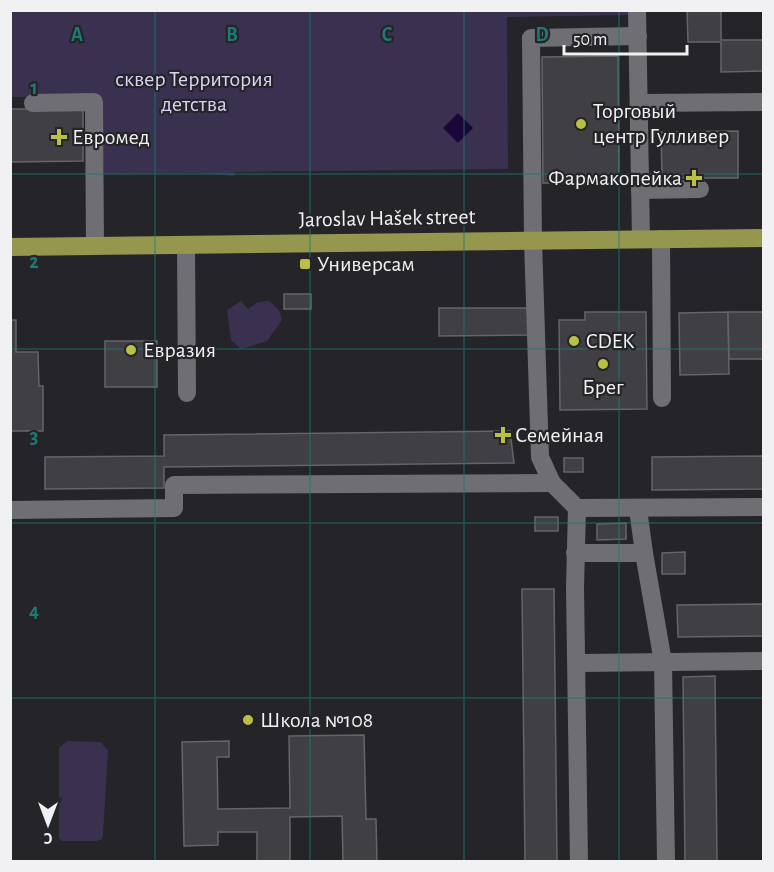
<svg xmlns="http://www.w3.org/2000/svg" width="774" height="872" viewBox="0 0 774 872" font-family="'Alegreya Sans',sans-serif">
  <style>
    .green { fill: #3a3151 }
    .water { fill: #1b063a }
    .building { fill: #403f43; stroke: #656468; stroke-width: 1.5 }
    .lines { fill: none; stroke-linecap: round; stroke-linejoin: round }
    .minor { stroke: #6f6e72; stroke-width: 18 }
    .major { stroke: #94974d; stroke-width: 18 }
    .grid { fill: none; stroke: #1a7c75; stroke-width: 1.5; stroke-opacity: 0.55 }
    .poi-dot { fill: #bac045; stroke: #252428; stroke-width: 2 }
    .labels { text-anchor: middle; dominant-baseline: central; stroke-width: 4.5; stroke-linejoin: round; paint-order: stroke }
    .park-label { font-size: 22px; fill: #dad3f6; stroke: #252428 }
    .poi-label { font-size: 22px; fill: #f1f1f4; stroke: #252428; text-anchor: start }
    .street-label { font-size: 22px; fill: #f1f1f4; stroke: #252428 }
    .grid-label { font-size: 20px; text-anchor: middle; font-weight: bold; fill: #1a7c75; stroke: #252428; stroke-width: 4.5; stroke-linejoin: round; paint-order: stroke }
  </style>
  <rect width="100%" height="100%" fill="#252428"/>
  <!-- green -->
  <g class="green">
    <polygon points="628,10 628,15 507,17 508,169 235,172 234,176 197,173 104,174 102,106 91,96 11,97 10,11"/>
    <polygon points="241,301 248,309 258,302 269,301 279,310 282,320 267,341 241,349 231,340 227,310"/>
    <polygon points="67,741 101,742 108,751 103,834 102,839 97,841 62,841 59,838 59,748"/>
  </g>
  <!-- water -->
  <polygon class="water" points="458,113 473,128 458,143 443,128"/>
  <!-- building -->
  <g class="building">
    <polygon points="687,10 721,10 721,40 764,40 764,71 721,72 721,42 688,42"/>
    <polygon points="618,56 619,183 543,183 542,57"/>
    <polygon points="10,109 83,109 83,161 10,162"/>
    <polygon points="738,131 738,178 662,178 661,132"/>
    <rect x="284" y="294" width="27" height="15"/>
    <polygon points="439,308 529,308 529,335 439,336"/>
    <polygon points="585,312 646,312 647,409 560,410 559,320 585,320"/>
    <polygon points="728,312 729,374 680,375 679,313"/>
    <polygon points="728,312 764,312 764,359 729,359"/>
    <polygon points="10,320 16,320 16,352 38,352 39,386 43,386 43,431 10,431"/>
    <rect x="105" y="341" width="52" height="46"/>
    <polygon points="510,431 514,463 164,467 164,488 45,489 45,457 164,456 164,435"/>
    <polygon points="764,456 764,489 652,490 652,457"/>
    <rect x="564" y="458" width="19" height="14"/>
    <rect x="535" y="517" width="23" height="14"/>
    <polygon points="626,523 626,539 597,540 597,524"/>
    <polygon points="685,552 685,574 662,574 662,553"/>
    <polygon points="522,589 554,589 557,862 525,862"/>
    <polygon points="764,604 764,636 678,637 677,605"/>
    <polygon points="715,676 717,862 685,862 683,677"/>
    <polygon points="364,735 366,819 376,819 377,862 343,862 342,816 290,817 290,862 257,862 257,832 218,832 218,845 184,846 182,742 229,741 229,757 217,757 218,809 290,808 289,736"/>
  </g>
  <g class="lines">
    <!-- minor -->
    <g class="minor">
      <polyline points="637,10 641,239"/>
      <polyline points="33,103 94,102 95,246"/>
      <polyline points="639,103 764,102"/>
      <polyline points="640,190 700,189"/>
      <polyline points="661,239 662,398"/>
      <polyline points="186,245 187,393"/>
      <polyline points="577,508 764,507"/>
      <polyline points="638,509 644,553"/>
      <polyline points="10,510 174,508 174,485 552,483"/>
      <polyline points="575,553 644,553 663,662 666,862"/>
      <polyline points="578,663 764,661"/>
      <polyline points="579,862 575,588 577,508 552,483 540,457 533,241 531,38 638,36"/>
    </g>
    <!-- major -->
    <polyline class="major" points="10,247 764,238"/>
  </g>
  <!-- grid -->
  <path class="grid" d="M 155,10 L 155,862M 310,10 L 310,862M 464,10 L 464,862M 619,10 L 619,862M 10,174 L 764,174M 10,349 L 764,349M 10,523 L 764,523M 10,698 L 764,698"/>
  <!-- markers -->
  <g class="poi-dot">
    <circle cx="581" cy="124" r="6"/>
    <path d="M56 128h6v6h6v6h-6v6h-6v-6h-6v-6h6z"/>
    <path d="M691 169h6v6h6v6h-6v6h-6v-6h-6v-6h6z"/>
    <rect x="299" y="258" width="12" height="12" rx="3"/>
    <circle cx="574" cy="341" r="6"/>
    <circle cx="131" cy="350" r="6"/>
    <circle cx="603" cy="364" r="6"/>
    <path d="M500 426h6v6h6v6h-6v6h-6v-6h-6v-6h6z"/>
    <circle cx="248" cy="720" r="6"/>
  </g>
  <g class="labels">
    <!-- park labels -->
    <g class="park-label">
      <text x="194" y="79">сквер Территория<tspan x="194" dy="25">детства</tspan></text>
    </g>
    <!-- poi labels -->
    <g class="poi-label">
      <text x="593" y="111">Торговый<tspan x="593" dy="25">центр Гулливер</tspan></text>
      <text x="72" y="137">Евромед</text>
      <text x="682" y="178" text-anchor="end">Фармакопейка</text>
      <text x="317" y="264">Универсам</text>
      <text x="586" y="341">CDEK</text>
      <text x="143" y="350">Евразия</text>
      <text x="603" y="387" text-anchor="middle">Брег</text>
      <text x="515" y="435">Семейная</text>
      <text x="260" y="720">Школа №108</text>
    </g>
    <!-- street labels -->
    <g class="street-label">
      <text transform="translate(387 218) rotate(-1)">Jaroslav Hašek street</text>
    </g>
  </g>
  <g class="grid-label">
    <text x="77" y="41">A</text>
    <text x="232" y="41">B</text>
    <text x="387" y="41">C</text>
    <text x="542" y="41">D</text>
    <text x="34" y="94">1</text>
    <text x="34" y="268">2</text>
    <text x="34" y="443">3</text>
    <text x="34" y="617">4</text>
  </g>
  <!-- border -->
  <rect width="774" height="872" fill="none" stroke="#f1f1f4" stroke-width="24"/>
  <!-- north arrow -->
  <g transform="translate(48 824) rotate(180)" stroke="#252428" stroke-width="4.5" paint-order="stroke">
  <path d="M0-4.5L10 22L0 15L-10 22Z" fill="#f1f1f4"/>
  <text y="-9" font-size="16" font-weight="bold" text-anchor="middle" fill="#f1f1f4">С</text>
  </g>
  <!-- scale -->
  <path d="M564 45v9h123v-9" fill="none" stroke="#f1f1f4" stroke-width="3"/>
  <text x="573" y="45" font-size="18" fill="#f1f1f4" stroke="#252428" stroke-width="4.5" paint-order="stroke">50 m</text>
</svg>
